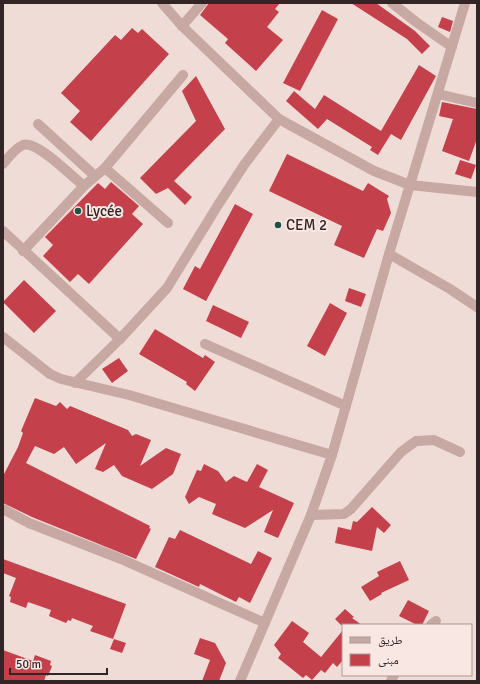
<svg xmlns="http://www.w3.org/2000/svg" width="480" height="684" viewBox="0 0 480 684" font-family="Signika,'Noto Naskh Arabic',sans-serif">
  <style>
    .building { fill: #c4404b }
    .lines { fill: none; stroke-linecap: round; stroke-linejoin: round }
    .minor { stroke: #c7a8a3; stroke-width: 10 }
    .poi-dot { fill: #1b5345; stroke: #f8e7e2; stroke-width: 1.5 }
    .labels { text-anchor: middle; dominant-baseline: central; stroke-width: 4; stroke-linejoin: round; paint-order: stroke }
    .poi-label { font-size: 15px; fill: #332525; stroke: #f8e7e2; text-anchor: start }
  </style>
  <rect width="100%" height="100%" fill="#f0dcd6"/>
  <!-- building -->
  <g class="building">
    <polygon points="209,3 280,3 275,9 279,12 267,27 283,40 256,71 225,43 228,39 200,15"/>
    <polygon points="351,3 376,3 415,31 430,46 422,54 407,39"/>
    <polygon points="322,10 338,19 300,91 283,83"/>
    <polygon points="442,17 453,21 450,32 438,27"/>
    <polygon points="132,28 138,33 142,29 169,54 91,141 70,122 80,111 61,93 115,35 121,40"/>
    <polygon points="419,65 436,76 401,140 391,134 378,155 370,150 372,147 327,119 318,129 286,101 294,91 315,109 324,95 381,131"/>
    <polygon points="196,76 225,129 174,181 192,197 185,205 168,188 156,194 140,178 196,121 182,91"/>
    <polygon points="442,102 477,109 477,139 469,161 442,151 453,119 439,116"/>
    <polygon points="287,154 363,191 368,183 389,196 387,199 391,213 383,231 377,229 364,258 334,245 342,226 269,191"/>
    <polygon points="460,160 476,165 471,179 455,174"/>
    <polygon points="111,182 139,206 132,214 143,224 89,284 78,274 70,282 43,256 53,245 45,237 98,183 105,189"/>
    <polygon points="235,204 253,214 206,301 183,289 195,266 200,269"/>
    <polygon points="24,280 56,311 34,333 3,302"/>
    <polygon points="349,288 366,294 361,307 345,301"/>
    <polygon points="330,303 347,313 325,356 307,346"/>
    <polygon points="213,305 249,322 241,338 206,321"/>
    <polygon points="155,329 203,358 205,355 215,362 195,391 186,384 187,382 139,354"/>
    <polygon points="119,358 128,371 112,383 102,369"/>
    <polygon points="35,398 56,406 60,402 67,409 70,406 128,430 132,436 136,434 151,440 140,466 166,448 181,454 173,474 152,489 122,476 114,465 103,472 95,469 106,443 76,464 64,447 54,454 35,446 26,463 150,526 149,528 151,529 136,559 32,517 3,503 3,476 18,447 23,433 21,431"/>
    <polygon points="204,464 218,471 226,482 234,476 247,482 257,464 268,470 259,487 294,503 278,538 264,532 273,510 245,528 212,514 216,504 199,497 189,504 185,497 197,470 201,471"/>
    <polygon points="372,507 391,525 384,533 377,527 372,551 335,543 338,527 351,530 353,521 357,522"/>
    <polygon points="180,530 251,564 258,551 272,558 250,603 239,597 236,602 200,584 199,587 155,567 169,537 175,539"/>
    <polygon points="3,559 126,604 113,639 90,631 93,626 72,618 71,621 68,620 66,623 49,616 51,610 28,602 26,608 10,602 11,597 9,596 16,578 3,573"/>
    <polygon points="400,561 409,580 381,593 382,594 370,601 361,587 379,576 377,572"/>
    <polygon points="408,600 429,611 422,625 417,625 399,616"/>
    <polygon points="345,609 354,617 352,618 362,625 341,625 335,619"/>
    <polygon points="292,621 309,633 303,642 321,657 343,630 343,660 337,667 333,663 325,673 321,670 312,680 306,675 303,678 278,658 281,654 274,645"/>
    <polygon points="200,638 215,643 226,663 219,681 202,681 210,660 194,654"/>
    <polygon points="114,639 126,643 122,653 110,649"/>
    <polygon points="3,650 33,661 35,655 51,661 50,665 52,666 48,676 46,675 44,681 3,681"/>
  </g>
  <g class="lines">
    <!-- minor -->
    <g class="minor">
      <polyline points="162,3 182,26 279,119 374,171 410,185 477,192"/>
      <polyline points="392,3 416,22 452,47"/>
      <polyline points="182,26 202,3"/>
      <polyline points="438,94 477,103"/>
      <polyline points="38,124 95,176"/>
      <path d="M 3,164 C 9,157 14,149 23,145 C 37,140 72,177 84,186"/>
      <polyline points="105,168 168,223"/>
      <polyline points="3,231 120,339"/>
      <polyline points="23,251 84,186 105,168 183,75"/>
      <polyline points="389,254 450,289 477,307"/>
      <polyline points="3,337 50,374 61,379 129,395 332,455"/>
      <polyline points="205,344 346,406"/>
      <polyline points="75,383 120,339 167,288 218,205 244,165 279,119"/>
      <polyline points="3,509 29,523 121,559 265,623"/>
      <polyline points="311,515 344,514 351,509 401,452 416,441 434,440 460,452"/>
      <polyline points="431,625 436,621"/>
      <polyline points="240,681 311,515 332,455 389,254 465,3"/>
      <polyline points="391,681 394,675"/>
    </g>
  </g>
  <!-- markers -->
  <g class="poi-dot">
    <circle cx="78" cy="211" r="4"/>
    <circle cx="278" cy="225" r="4"/>
  </g>
  <g class="labels">
    <!-- poi labels -->
    <g class="poi-label">
      <text x="86" y="211">Lycée</text>
      <text x="286" y="225">CEM 2</text>
    </g>
  </g>
  <!-- border -->
  <rect width="480" height="684" fill="none" stroke="#332525" stroke-width="8"/>
  <!-- legend -->
  <rect x="342" y="624" width="130" height="52" fill="#f8e7e2" stroke="#a99996"/>
  <rect x="350" y="637" width="20" height="6" fill="#c7a8a3" stroke="#a99996"/>
  <text x="378" y="644" font-size="12" fill="#332525">طريق</text>
  <rect x="350" y="654" width="20" height="12" fill="#c4404b" stroke="#a99996"/>
  <text x="378" y="664" font-size="12" fill="#332525">مبنى</text>
  <!-- scale -->
  <path d="M10 668v6h97v-6" fill="none" stroke="#332525" stroke-width="2"/>
  <text x="16" y="668" font-size="12" fill="#332525" stroke="#f8e7e2" stroke-width="3" paint-order="stroke">50 m</text>
</svg>
